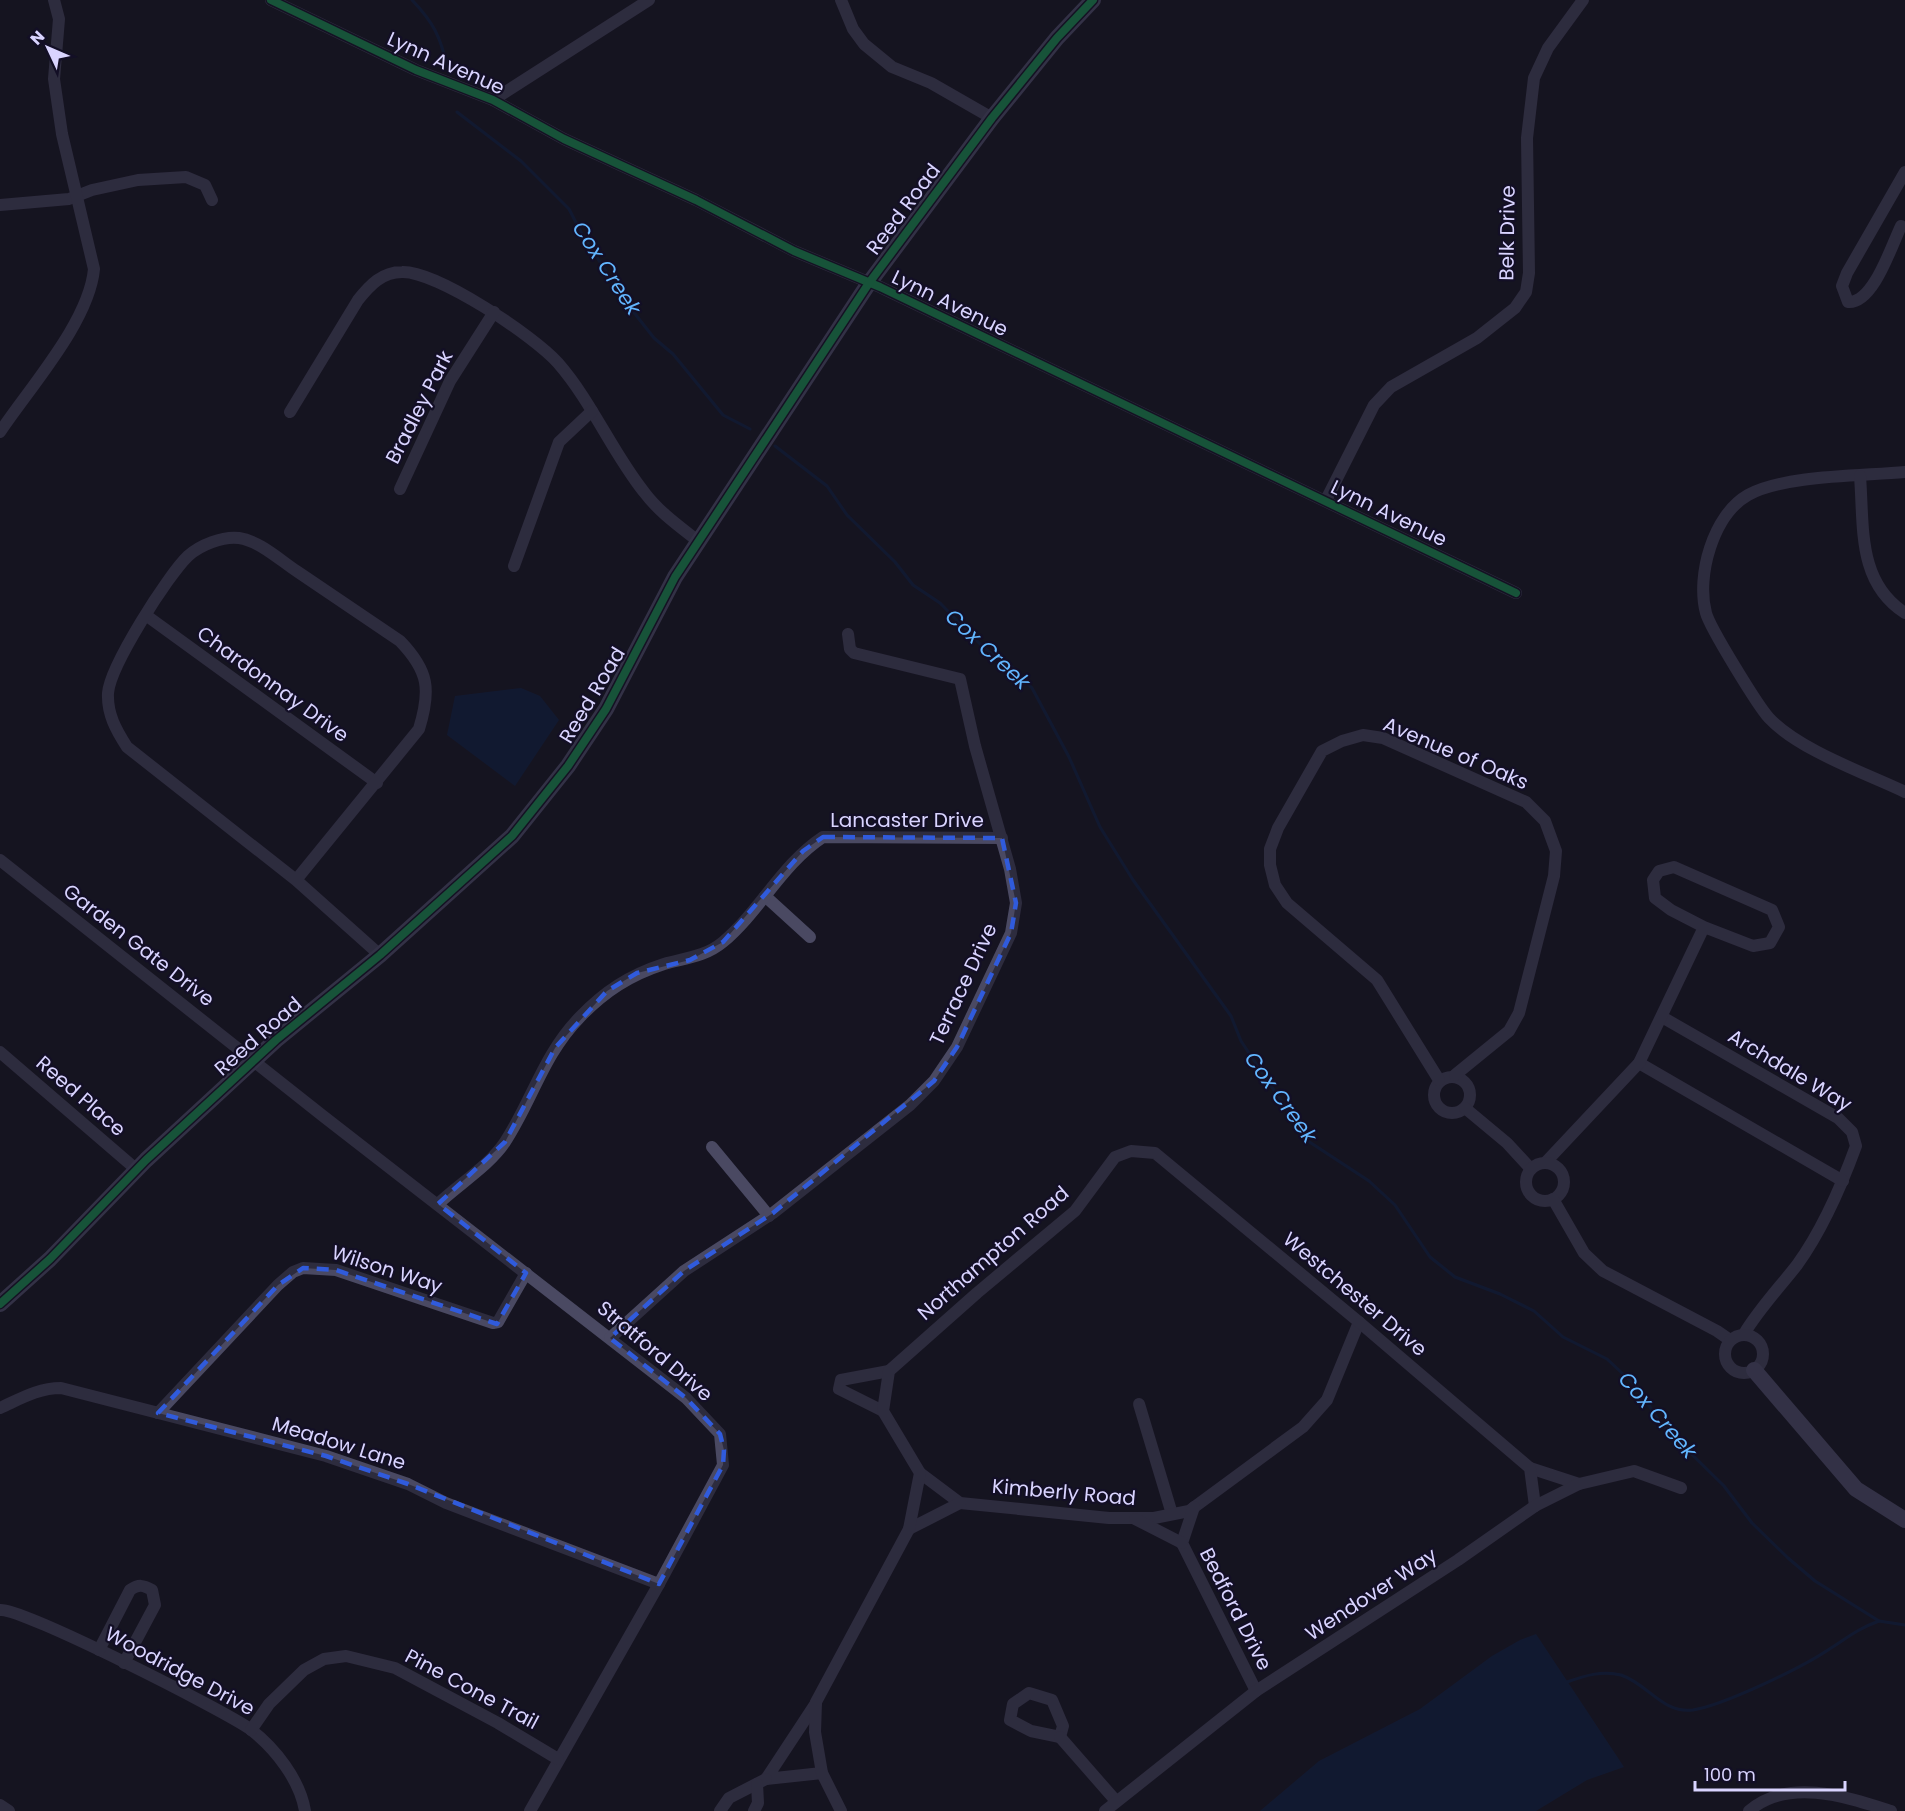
<svg xmlns="http://www.w3.org/2000/svg" width="1905" height="1811" viewBox="0 0 1905 1811" font-family="Poppins,sans-serif">
  <style>
    .water { fill: #0d2144 }
    .lines { fill: none; stroke-linecap: round; stroke-linejoin: round }
    .stream { stroke: #0d2144; stroke-width: 3 }
    .street { stroke: #4a4962; stroke-width: 12 }
    .secondary { stroke: #575674; stroke-width: 16 }
    .cycleway-casing { stroke: #130f26; stroke-width: 11 }
    .cycleway { stroke: #1a9f57; stroke-width: 8 }
    .marked { fill: none; stroke: #305bdc; stroke-width: 4.5; stroke-dasharray: 12 8; stroke-linejoin: round }
    .labels { text-anchor: middle; dominant-baseline: central; stroke-width: 4.5; stroke-linejoin: round; paint-order: stroke }
    .street-label { font-size: 20px; fill: #d9d4ff; stroke: #130f26 }
    .water-label { font-size: 21px; font-style: italic; fill: #62b6ff; stroke: #130f26 }
  </style>
  <rect width="100%" height="100%" fill="#161421"/>
  <!-- water -->
  <g class="water">
    <polygon points="521,688 540,696 559,720 515,786 447,735 455,696"/>
    <polygon points="1536,1634 1624,1767 1587,1780 1536,1811 1260,1811 1319,1761 1420,1709 1492,1656 1520,1640"/>
  </g>
  <g class="lines">
    <!-- stream -->
    <g class="stream">
      <path d="M 412,0 C 433,22 441,37 447,67"/>
      <polyline points="457,112 521,161 569,209 583,236 628,305 654,338 673,354 723,415 750,429"/>
      <polyline points="775,446 827,486 847,515 895,562 913,585 940,603 984,648 1011,666 1032,688 1069,757 1100,827 1133,880 1231,1016 1241,1041 1308,1141 1369,1181 1395,1205 1430,1257 1455,1277 1500,1294 1534,1311 1563,1337 1607,1359 1637,1387 1661,1424 1724,1486 1752,1523 1788,1558 1815,1581 1879,1621 1905,1625"/>
      <path d="M 1567,1682 C 1584,1676 1602,1670 1621,1675 C 1648,1684 1663,1714 1693,1710 C 1724,1705 1801,1668 1828,1650 C 1847,1638 1857,1629 1879,1621"/>
    </g>
    <!-- street -->
    <g class="street">
      <polyline points="271,0 416,70 493,100 564,139 696,200 794,251 880,287 1516,593"/>
      <polyline points="841,0 853,29 864,44 892,67 931,83 992,118"/>
      <polyline points="493,100 649,0"/>
      <polyline points="0,205 69,199 92,190 138,180 186,177 205,185 212,200"/>
      <path d="M 1901,226 C 1891,247 1873,304 1848,302 L 1842,286 L 1847,273 L 1905,172"/>
      <path d="M 290,412 L 358,300 C 370,285 382,272 402,272 C 437,271 534,336 558,363 C 592,402 612,452 644,492 C 659,512 679,526 698,541"/>
      <path d="M 0,432 C 30,387 89,322 94,269 L 62,134 L 54,79 L 59,19 L 54,0"/>
      <path d="M 1905,472 C 1863,476 1783,475 1748,495 C 1713,515 1696,576 1706,613 C 1710,628 1758,706 1769,718 C 1799,750 1865,773 1905,792"/>
      <path d="M 1860,476 C 1864,527 1857,582 1905,613"/>
      <polyline points="400,489 450,381 494,312"/>
      <polyline points="1326,500 1374,405 1391,387 1477,338 1515,308 1526,292 1529,273 1527,138 1534,78 1548,48 1583,0"/>
      <polyline points="514,566 559,442 592,411"/>
      <polyline points="147,616 377,783"/>
      <polyline points="0,860 323,1116 686,1398 720,1434 723,1465 659,1584 530,1811"/>
      <path d="M 296,880 L 419,729 C 431,690 429,671 400,641 C 366,618 332,595 298,572 C 281,561 260,541 239,538 C 223,536 200,545 188,556 C 168,575 110,666 108,693 C 107,714 116,730 127,747 L 296,880 L 380,955"/>
      <polyline points="765,896 810,937"/>
      <path d="M 1662,1017 L 1838,1118 L 1852,1132 L 1856,1146 C 1841,1187 1823,1229 1797,1265 C 1779,1288 1759,1309 1744,1334"/>
      <polyline points="0,1052 137,1170"/>
      <polyline points="1639,1063 1843,1181"/>
      <circle cx="1452" cy="1095" r="18"/>
      <polyline points="1439,1080 1377,980 1287,903 1275,885 1270,865 1270,849 1278,828 1322,751 1342,741 1363,735 1383,738 1526,802 1545,821 1556,851 1554,876 1519,1013 1509,1031 1455,1075"/>
      <polyline points="1465,1108 1507,1143 1531,1169"/>
      <polyline points="712,1147 769,1216"/>
      <polyline points="1545,1163 1639,1063 1704,927 1753,946 1770,943 1779,927 1772,910 1674,867 1659,871 1653,880 1655,898 1671,910 1704,927"/>
      <circle cx="1545" cy="1182" r="19"/>
      <polyline points="1553,1199 1584,1253 1603,1271 1717,1331 1730,1340"/>
      <path d="M 438,1204 C 459,1184 490,1165 505,1142 C 533,1099 543,1055 580,1017 C 605,991 630,975 664,964 C 685,958 705,957 723,942 C 760,911 782,864 823,837 L 1002,838"/>
      <circle cx="1744" cy="1354" r="19"/>
      <polyline points="610,1338 684,1271 773,1213 910,1105 934,1081 957,1047 1011,933 1016,903 1010,869 975,746 960,679 854,653 850,649 848,634"/>
      <polyline points="1139,1404 1172,1514"/>
      <path d="M 0,1408 C 20,1399 38,1388 61,1388 L 326,1456 L 408,1484 L 446,1503 L 659,1584"/>
      <polyline points="883,1411 839,1389 841,1380 889,1371"/>
      <polyline points="158,1413 278,1285 293,1272 303,1268 336,1270 493,1323 498,1322 526,1273"/>
      <polyline points="1530,1468 1579,1484"/>
      <polyline points="920,1473 960,1503 1109,1518 1154,1518 1189,1511 1303,1427 1327,1400 1359,1322"/>
      <polyline points="1194,1507 1182,1543 1256,1691"/>
      <polyline points="1135,1519 1182,1543"/>
      <polyline points="909,1529 960,1503"/>
      <path d="M 0,1610 C 21,1607 225,1711 250,1729 C 275,1748 300,1780 305,1811"/>
      <path d="M 99,1650 L 130,1590 C 139,1584 143,1585 152,1590 L 155,1605 L 124,1663"/>
      <polygon points="1029,1693 1052,1700 1063,1726 1060,1737 1031,1731 1010,1720 1013,1704"/>
      <polyline points="816,1703 766,1779 822,1773"/>
      <polyline points="251,1730 269,1704 304,1670 324,1659 346,1656 395,1668 498,1723 558,1759"/>
      <polyline points="1060,1737 1116,1801"/>
      <polyline points="0,1805 9,1811"/>
      <polyline points="720,1811 729,1798 766,1779"/>
      <polyline points="754,1811 758,1803 757,1784"/>
      <polyline points="841,1811 822,1773 815,1732 816,1702 909,1529 920,1473 883,1411 889,1371 977,1293 1075,1211 1115,1157 1131,1151 1155,1153 1359,1322 1530,1468 1535,1506"/>
      <polyline points="1105,1811 1256,1691 1458,1560 1535,1506 1579,1484 1634,1471 1681,1488"/>
      <path d="M 1749,1811 C 1788,1777 1847,1797 1891,1811"/>
    </g>
    <!-- secondary -->
    <g class="secondary">
      <polyline points="0,1304 50,1259 146,1160 276,1040 380,955 512,836 568,766 606,709 675,577 869,283 992,118 1057,38 1093,0"/>
      <polyline points="1754,1370 1856,1489 1905,1520"/>
    </g>
    <defs>
      <g id="cycleway">
        <polyline points="271,0 416,70 493,100 564,139 696,200 794,251 880,287 1516,593"/>
        <polyline points="0,1304 50,1259 146,1160 276,1040 380,955 512,836 568,766 606,709 675,577 869,283 992,118 1057,38 1093,0"/>
      </g>
    </defs>
    <!-- cycleway casing -->
    <use href="#cycleway" class="cycleway-casing"/>
    <!-- cycleway -->
    <use href="#cycleway" class="cycleway"/>
  </g>
  <!-- marked area -->
  <path d="M0 0H1905V1811H0ZM 823,837 L 1002,838 L 1016,903 L 1011,933 L 957,1047 L 934,1081 L 773,1213 L 684,1271 L 610,1338 L 686,1398 L 720,1434 L 724,1450 L 723,1465 L 659,1584 L 408,1484 L 326,1456 L 158,1413 L 278,1285 L 303,1268 L 336,1270 L 497,1324 L 526,1273 L 438,1204 L 505,1142 L 555,1048 L 607,991 L 637,973 L 690,960 L 723,942 L 803,851 Z" fill="#161421" fill-opacity=".55" fill-rule="evenodd"/>
  <path class="marked" d="M 823,837 L 1002,838 L 1016,903 L 1011,933 L 957,1047 L 934,1081 L 773,1213 L 684,1271 L 610,1338 L 686,1398 L 720,1434 L 724,1450 L 723,1465 L 659,1584 L 408,1484 L 326,1456 L 158,1413 L 278,1285 L 303,1268 L 336,1270 L 497,1324 L 526,1273 L 438,1204 L 505,1142 L 555,1048 L 607,991 L 637,973 L 690,960 L 723,942 L 803,851 Z"/>
  <g class="labels">
    <!-- street labels -->
    <g class="street-label">
      <text transform="translate(446 63) rotate(24)">Lynn Avenue</text>
      <text transform="translate(903 209) rotate(-53)">Reed Road</text>
      <text transform="translate(1507 233) rotate(-89)">Belk Drive</text>
      <text transform="translate(950 303) rotate(26)">Lynn Avenue</text>
      <text transform="translate(419 407) rotate(-63)">Bradley Park</text>
      <text transform="translate(1389 513) rotate(26)">Lynn Avenue</text>
      <text transform="translate(273 684) rotate(36)">Chardonnay Drive</text>
      <text transform="translate(592 695) rotate(-59)">Reed Road</text>
      <text transform="translate(1456 753) rotate(23)">Avenue of Oaks</text>
      <text x="907" y="820">Lancaster Drive</text>
      <text transform="translate(139 945) rotate(38)">Garden Gate Drive</text>
      <text transform="translate(963 984) rotate(-65)">Terrace Drive</text>
      <text transform="translate(258 1036) rotate(-41)">Reed Road</text>
      <text transform="translate(1790 1070) rotate(31)">Archdale Way</text>
      <text transform="translate(81 1096) rotate(41)">Reed Place</text>
      <text transform="translate(993 1253) rotate(-41)">Northampton Road</text>
      <text transform="translate(387 1269) rotate(18)">Wilson Way</text>
      <text transform="translate(1355 1294) rotate(40)">Westchester Drive</text>
      <text transform="translate(655 1351) rotate(40)">Stratford Drive</text>
      <text transform="translate(339 1443) rotate(17)">Meadow Lane</text>
      <text transform="translate(1064 1492) rotate(5)">Kimberly Road</text>
      <text transform="translate(1371 1594) rotate(-33)">Wendover Way</text>
      <text transform="translate(1236 1609) rotate(63)">Bedford Drive</text>
      <text transform="translate(180 1671) rotate(28)">Woodridge Drive</text>
      <text transform="translate(472 1689) rotate(28)">Pine Cone Trail</text>
    </g>
    <!-- water labels -->
    <g class="water-label">
      <text transform="translate(607 268) rotate(57)">Cox Creek</text>
      <text transform="translate(988 649) rotate(43)">Cox Creek</text>
      <text transform="translate(1281 1097) rotate(54)">Cox Creek</text>
      <text transform="translate(1658 1415) rotate(49)">Cox Creek</text>
    </g>
  </g>
  <!-- north arrow -->
  <g transform="translate(48 48) rotate(314)" stroke="#130f26" stroke-width="4.5" paint-order="stroke">
  <path d="M0-4.5L10 22L0 15L-10 22Z" fill="#d9d4ff"/>
  <text y="-9" font-size="16" font-weight="bold" text-anchor="middle" fill="#d9d4ff">N</text>
  </g>
  <!-- scale -->
  <path d="M1695 1781v9h150v-9" fill="none" stroke="#d9d4ff" stroke-width="3"/>
  <text x="1704" y="1781" font-size="18" fill="#d9d4ff" stroke="#130f26" stroke-width="4.5" paint-order="stroke">100 m</text>
</svg>
